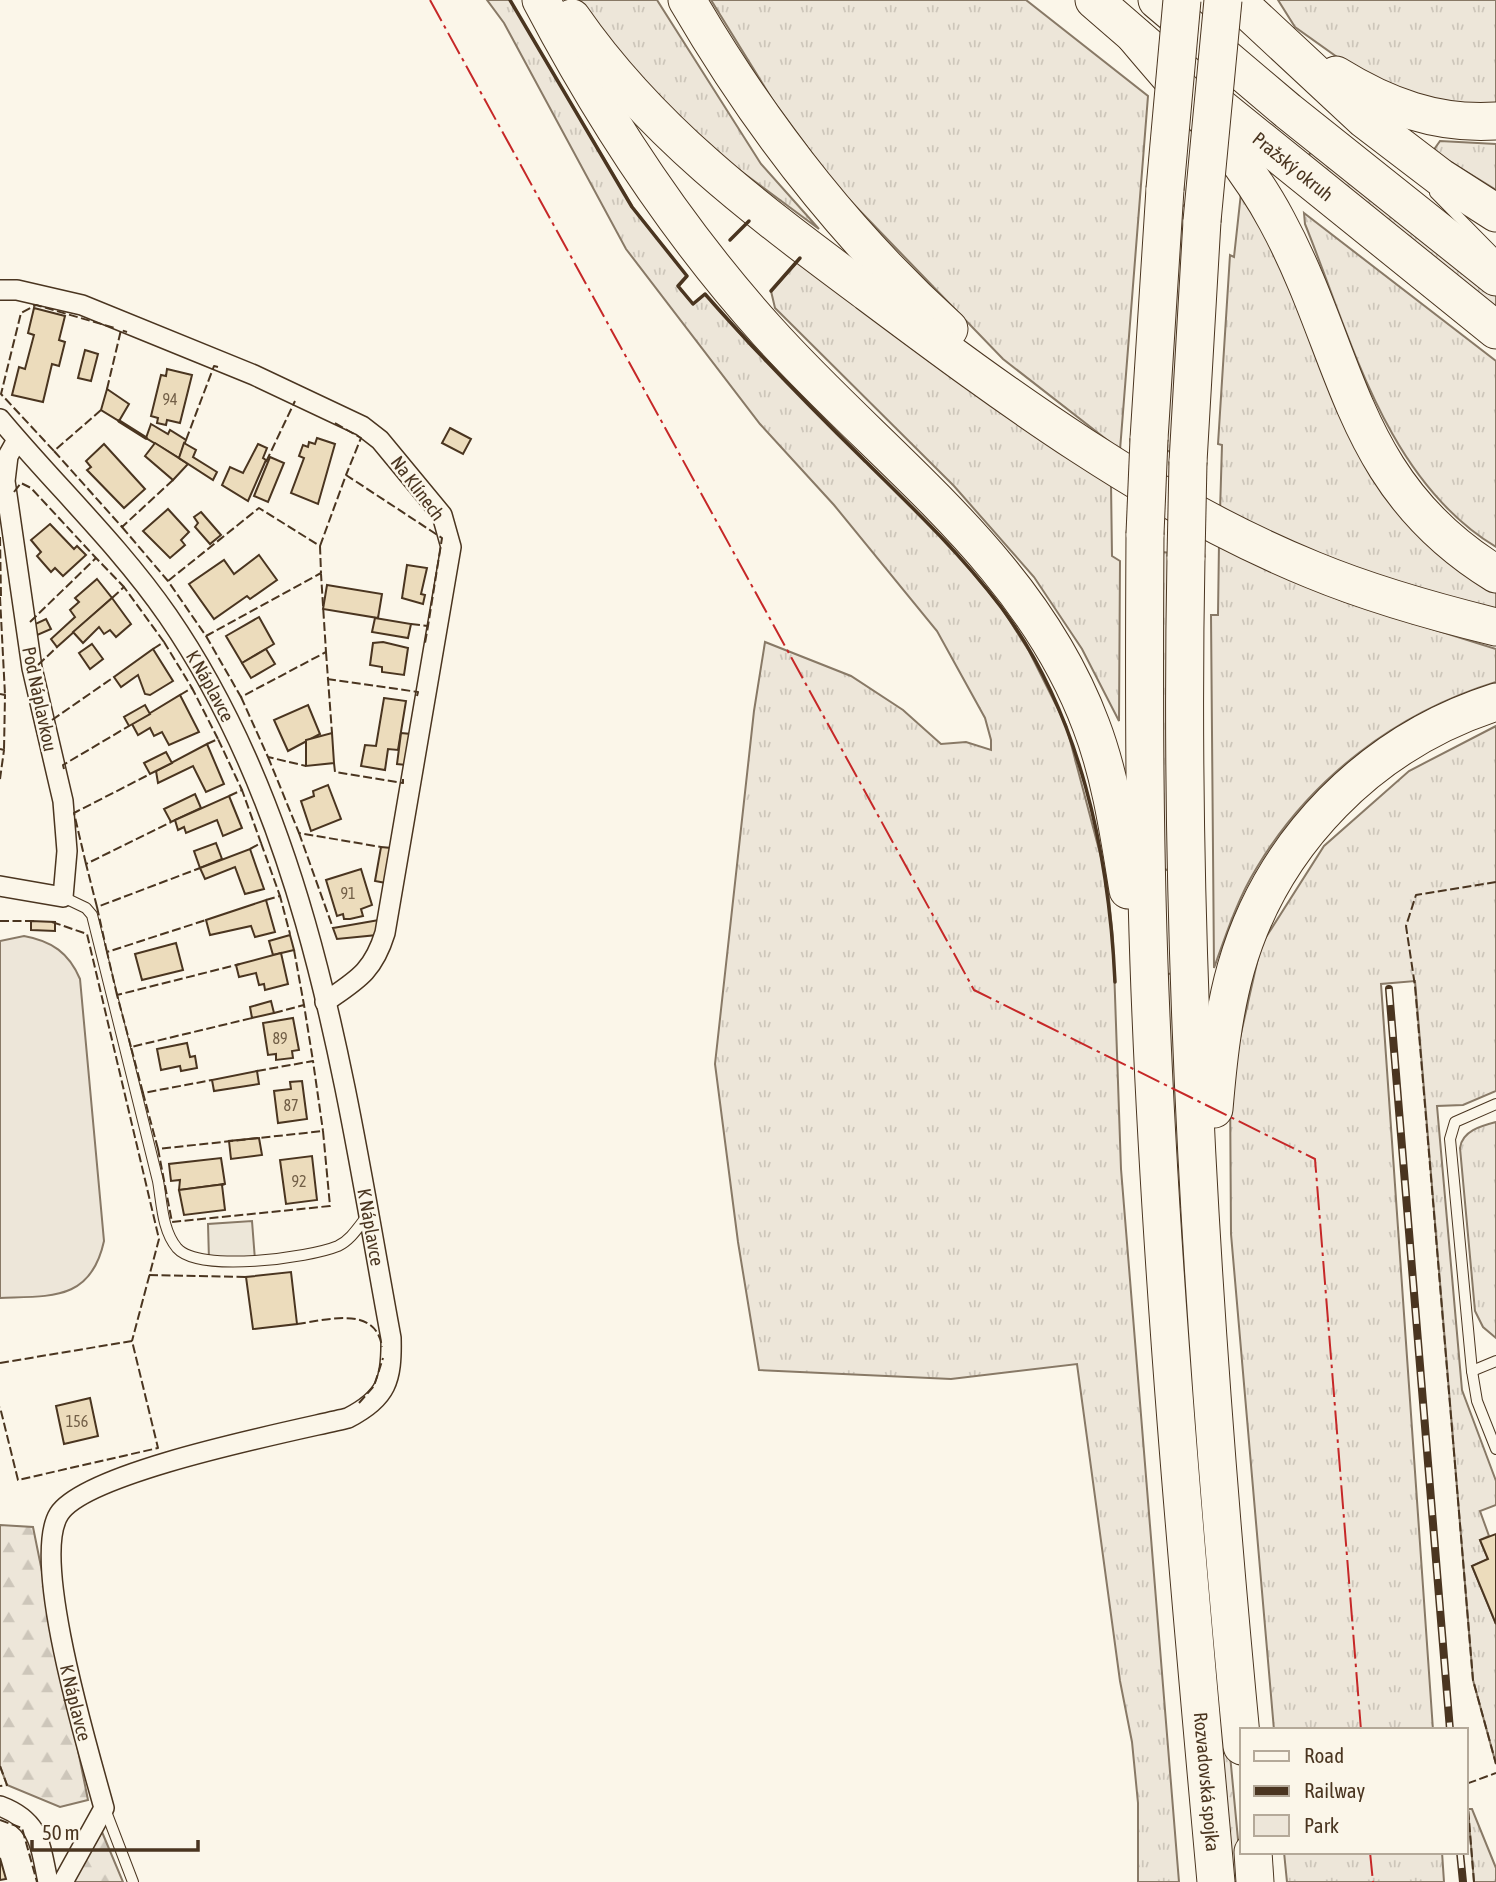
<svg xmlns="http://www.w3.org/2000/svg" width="1496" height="1882" viewBox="0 0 1496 1882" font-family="'Asap Condensed',sans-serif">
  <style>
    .grass { fill: url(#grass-tufts); stroke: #887966; stroke-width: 2 }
    .forest { fill: url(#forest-firs); stroke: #887966; stroke-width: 2 }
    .park { fill: #ede6d9; stroke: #887966; stroke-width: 2 }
    .parking { fill: #ede7d9; stroke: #887966; stroke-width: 2 }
    .building { fill: #ecdcbc; stroke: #4a3520; stroke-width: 2 }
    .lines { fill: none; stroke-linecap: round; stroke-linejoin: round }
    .lane-casing { stroke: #4a3520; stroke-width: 12 }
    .street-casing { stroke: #4a3520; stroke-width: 22 }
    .highway-casing { stroke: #4a3520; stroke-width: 39 }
    .lane { stroke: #fbf6e9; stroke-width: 10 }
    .street { stroke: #fbf6e9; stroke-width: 19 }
    .highway { stroke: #fbf6e9; stroke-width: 37 }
    .rail-casing { stroke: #4a3520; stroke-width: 8 }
    .rail { stroke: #fbf6e9; stroke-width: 5; stroke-dasharray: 16; stroke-linecap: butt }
    .highway-bridge-casing { stroke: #4a3520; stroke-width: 39; stroke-linecap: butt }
    .highway-bridge { stroke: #fbf6e9; stroke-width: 37 }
    .fence { stroke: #4a3520; stroke-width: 2; stroke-dasharray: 9 3.5; stroke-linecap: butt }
    .wall { stroke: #4a3520; stroke-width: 3.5 }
    .power { stroke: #c62828; stroke-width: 2; stroke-dasharray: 24 5 3.5 5; stroke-linecap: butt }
    .labels { text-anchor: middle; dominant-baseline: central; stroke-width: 5; stroke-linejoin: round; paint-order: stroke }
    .number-label { font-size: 16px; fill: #725f47 }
    .street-label { font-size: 19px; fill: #4a3520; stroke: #fbf6e9 }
  </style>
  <defs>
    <pattern id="grass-tufts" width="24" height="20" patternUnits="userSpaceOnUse" patternTransform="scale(1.75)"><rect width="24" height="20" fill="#ede6d9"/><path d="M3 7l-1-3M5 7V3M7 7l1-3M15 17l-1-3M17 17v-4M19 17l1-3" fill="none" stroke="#cdc6ba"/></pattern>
    <pattern id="forest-firs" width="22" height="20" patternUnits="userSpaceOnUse" patternTransform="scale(1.75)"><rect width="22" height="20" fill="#ede6d9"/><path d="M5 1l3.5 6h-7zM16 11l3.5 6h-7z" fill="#cdc6ba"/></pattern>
  </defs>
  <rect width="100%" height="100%" fill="#fbf6e9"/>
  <!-- grass -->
  <g class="grass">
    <polygon points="487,0 510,0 632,206 687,276 678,287 693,304 705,294 751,346 949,544 1001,607 1029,651 1066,725 1107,880 1113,938 1121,1169 1179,1882 1138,1882 1138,1803 1132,1742 1120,1681 1077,1364 951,1379 759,1370 738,1242 715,1064 754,711 765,642 851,676 903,710 941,744 966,742 991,750 991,740 985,718 937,631 834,505 760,424 626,249 504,23"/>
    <polygon points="573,0 657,0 761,164 819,229 723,158 660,103 583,16"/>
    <polygon points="711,0 1026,0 1148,96 1120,450 1003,359 836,186 772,99"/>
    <polygon points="1278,0 1496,0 1496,111 1450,111 1361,74 1295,27"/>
    <polygon points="1440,141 1496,144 1496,190 1433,151"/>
    <polygon points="1312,152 1496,295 1496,309 1306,157"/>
    <polygon points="1241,193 1275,233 1329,371 1496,584 1496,619 1397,588 1220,512 1222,445 1218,444 1230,255 1234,257"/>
    <polygon points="1179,202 1190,211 1175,454 1166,450"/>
    <path d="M 1304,213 L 1496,361 L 1496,547 C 1385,480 1351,337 1305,224 Z"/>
    <polygon points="801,258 1111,483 1112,556 1120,561 1119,721 1082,649 1034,577 954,486 775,308 771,291"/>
    <path d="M 1219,543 L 1343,601 L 1496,649 L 1496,682 C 1396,713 1310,778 1256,869 C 1237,900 1226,935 1214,968 L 1211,615 L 1218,615 Z"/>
    <polygon points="1161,552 1172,553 1172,872 1162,868"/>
    <polygon points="1496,726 1496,1091 1463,1105 1437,1106 1462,1390 1496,1481 1496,1505 1480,1511 1489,1536 1480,1540 1488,1559 1472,1566 1496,1624 1496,1764 1473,1680 1415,981 1381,984 1433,1730 1274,1730 1231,1234 1230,1082 1261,945 1324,846 1409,771"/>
    <polygon points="1172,973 1186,1207 1178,1207 1165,975"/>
    <path d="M 1496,1122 L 1496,1338 L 1483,1327 L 1475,1311 L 1460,1148 C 1462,1131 1481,1126 1496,1122 Z"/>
    <polygon points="1216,1606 1242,1882 1231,1882 1207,1607"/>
    <polygon points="1468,1809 1472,1809 1496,1868 1496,1882 1474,1882"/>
    <polygon points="1284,1852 1442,1852 1444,1882 1287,1882"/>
  </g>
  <!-- forest -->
  <g class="forest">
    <polygon points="0,1525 33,1527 88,1800 60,1807 7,1785 0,1766"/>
    <polygon points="102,1832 123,1882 71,1882"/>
  </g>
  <!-- park -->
  <path class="park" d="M 24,936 C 52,941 69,953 80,979 L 104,1241 C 91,1301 51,1296 0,1298 L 0,941 Z"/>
  <!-- parking -->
  <polygon class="parking" points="252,1221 255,1260 209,1260 208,1224"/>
  <!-- building -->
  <g class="building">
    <polygon points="34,308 65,316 59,340 65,342 59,366 52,364 43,402 12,395 19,367 25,369 34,335 28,333"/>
    <polygon points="85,350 98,354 91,381 78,378"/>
    <polygon points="167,369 192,375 180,423 167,420 166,425 157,423 158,418 151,416 161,375 166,376"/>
    <polygon points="107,389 129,404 119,421 101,410"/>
    <polygon points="151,424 168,434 170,430 186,440 179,458 146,438"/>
    <polygon points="450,428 471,439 463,454 442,443"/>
    <polygon points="317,438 335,444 318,504 291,493 304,458 299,456 303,445 308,447 309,442 315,444"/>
    <polygon points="155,443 188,464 173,480 145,456"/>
    <polygon points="184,443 196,450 193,457 217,472 213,480 179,458"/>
    <polygon points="104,444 145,489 124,508 87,470 91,467 86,461"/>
    <polygon points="258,444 267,448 263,458 266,460 248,501 222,485 230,467 243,473"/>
    <polygon points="270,457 284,463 268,502 254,496"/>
    <polygon points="168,509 189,532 181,540 185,545 170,558 143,531"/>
    <polygon points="201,512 221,535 210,544 195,527 198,523 194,517"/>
    <polygon points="50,524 74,549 77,546 86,555 63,576 55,568 51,572 37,556 41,552 31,540"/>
    <polygon points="259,555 277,580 250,599 247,596 214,619 189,584 224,560 234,574"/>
    <polygon points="407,565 427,568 421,594 425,595 423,604 402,598"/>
    <polygon points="97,579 112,598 57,647 51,639 75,617 70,610 79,602 75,598"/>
    <polygon points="327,585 382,594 378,618 323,609"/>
    <polygon points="112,598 131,624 116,637 110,630 104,634 99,627 83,643 73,632"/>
    <polygon points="259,617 274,644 242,663 226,636"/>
    <polygon points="375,618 411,624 408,638 372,632"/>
    <polygon points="46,619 51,629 35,636 31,626"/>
    <polygon points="383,642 408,648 404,675 382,672 382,667 370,665 373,643"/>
    <polygon points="92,644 103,659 90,669 79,653"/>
    <polygon points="153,649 173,681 150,695 145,694 138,675 121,687 114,677"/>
    <polygon points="266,649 275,664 251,678 242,663"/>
    <polygon points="180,695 199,732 169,745 162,732 154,736 150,728 138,735 132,724"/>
    <polygon points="384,698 406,701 398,750 388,749 385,770 361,766 365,745 376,746"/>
    <polygon points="145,705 150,714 129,726 124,717"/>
    <polygon points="308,705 320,734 288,751 274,720"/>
    <polygon points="332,733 334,763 306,766 306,740"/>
    <polygon points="401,733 411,734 406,765 397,764"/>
    <polygon points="207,744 224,784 206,792 193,766 158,783 156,771"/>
    <polygon points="166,752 172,763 150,774 144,763"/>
    <polygon points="328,785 341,819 311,831 301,801 314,796 313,791"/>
    <polygon points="195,794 201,808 171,822 164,809"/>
    <polygon points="229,796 242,828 223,836 217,820 186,833 184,827 178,830 175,820"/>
    <polygon points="216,843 222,859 200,868 194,851"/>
    <polygon points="381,847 391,848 386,883 375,881"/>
    <polygon points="250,849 264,889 245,894 235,867 205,879 200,868"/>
    <polygon points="361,869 372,905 361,909 363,916 350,919 344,919 343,914 337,916 326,880"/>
    <polygon points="266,900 275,932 255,937 251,926 210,935 206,920"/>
    <polygon points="379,920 377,935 337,939 333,928"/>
    <polygon points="31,921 55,922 55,931 31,930"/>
    <polygon points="290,935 294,950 273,955 269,941"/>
    <polygon points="176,943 183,970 142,980 135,954"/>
    <polygon points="281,953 288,984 265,990 264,984 259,985 256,973 239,977 236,965"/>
    <polygon points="271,1001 274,1013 252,1018 250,1007"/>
    <polygon points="293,1018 299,1050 292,1051 293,1058 276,1060 276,1054 268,1055 263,1023"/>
    <polygon points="187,1043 190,1057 195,1056 197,1068 181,1071 180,1066 161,1070 157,1049"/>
    <polygon points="257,1071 259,1084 214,1091 212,1080"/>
    <polygon points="302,1081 307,1119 278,1123 274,1091 291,1089 290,1082"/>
    <polygon points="259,1138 262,1155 231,1159 229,1141"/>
    <polygon points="312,1156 317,1200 286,1204 280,1160"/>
    <polygon points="221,1158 225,1184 179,1190 180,1180 171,1181 169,1164"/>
    <polygon points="222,1185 225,1210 184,1215 179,1190 225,1184"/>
    <polygon points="291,1272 297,1324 253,1329 246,1277"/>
    <polygon points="90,1398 98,1436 64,1444 56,1406"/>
    <polygon points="1496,1534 1496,1624 1472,1566 1488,1559 1480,1540"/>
    <polygon points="0,1858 6,1879 0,1880"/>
  </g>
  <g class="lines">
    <defs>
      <g id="lane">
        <polyline points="1435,193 1496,255"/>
        <path d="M 63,897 L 86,908 L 92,915 L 158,1181 C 162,1203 162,1230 177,1248 C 199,1273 309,1258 338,1246 C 351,1240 359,1226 368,1215"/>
        <polyline points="1496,1104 1455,1122 1450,1139 1472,1371 1477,1401 1496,1449"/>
        <polyline points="1472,1371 1496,1361"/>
        <polyline points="105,1809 133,1882"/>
      </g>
      <g id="street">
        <path d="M 0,290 L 17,290 L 82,305 L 254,375 L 362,426 L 380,440 L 442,515 L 451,547 L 385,933 C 373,972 357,980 325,1002"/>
        <path id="s1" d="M 0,419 C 55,485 119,545 168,616 C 312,825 346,1094 391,1338 C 392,1380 387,1398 348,1418 C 294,1431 86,1471 59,1514 C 30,1560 89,1752 104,1808 L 63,1882"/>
        <polyline points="0,886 63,897 67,851 63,801 32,668 5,481 8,456 17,440"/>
        <path d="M 0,1806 C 40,1821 40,1844 48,1882"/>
      </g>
      <g id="highway">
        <path d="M 541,0 C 604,120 677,231 768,332 C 882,459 1029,559 1091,725 C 1111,777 1119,835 1128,890"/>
        <path d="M 687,0 C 758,122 844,234 949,329"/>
        <polyline points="1094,0 1154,52"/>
        <polyline points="1157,0 1288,111 1496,277"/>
        <polyline points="1236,0 1364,119 1440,177 1496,213"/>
        <path d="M 572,18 C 651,132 758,211 868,293 C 1007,397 1151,504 1313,570 C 1371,594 1435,612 1496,627"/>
        <path d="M 1135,36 C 1184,95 1241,153 1277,221 C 1350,356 1349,484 1496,574"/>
        <path d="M 1336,75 C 1386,106 1437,125 1496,121"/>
        <path id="s2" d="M 1206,96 L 1496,330"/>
        <polyline points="1149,439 1165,189"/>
        <polyline points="1188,462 1202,221"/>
        <path id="s3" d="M 1145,534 C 1144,695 1144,855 1151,1016 C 1163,1305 1190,1594 1216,1882"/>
        <path d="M 1186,557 C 1178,954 1204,1352 1242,1746"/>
        <path d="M 1214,1109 C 1218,1062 1223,1014 1236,968 C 1272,842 1371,742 1496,702"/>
        <polyline points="1253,1852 1255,1882"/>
      </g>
    </defs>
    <!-- lane casing -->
    <use href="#lane" class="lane-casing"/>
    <!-- street casing -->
    <use href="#street" class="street-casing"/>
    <!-- highway casing -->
    <use href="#highway" class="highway-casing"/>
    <!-- lane -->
    <use href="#lane" class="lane"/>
    <!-- street -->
    <use href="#street" class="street"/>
    <!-- highway -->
    <use href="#highway" class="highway"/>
    <defs>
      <g id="rail">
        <polyline points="1389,989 1450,1730"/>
        <polyline points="1460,1852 1463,1882"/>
      </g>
    </defs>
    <!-- rail casing -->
    <use href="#rail" class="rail-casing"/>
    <!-- rail -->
    <use href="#rail" class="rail"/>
    <defs>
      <g id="highway-bridge">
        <polyline points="1165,189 1182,0"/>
        <polyline points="1202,221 1223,0"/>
        <polyline points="1145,534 1149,439"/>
        <polyline points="1186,557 1188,462"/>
      </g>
    </defs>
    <!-- highway-bridge casing -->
    <use href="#highway-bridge" class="highway-bridge-casing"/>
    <!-- highway-bridge -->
    <use href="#highway-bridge" class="highway-bridge"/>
    <!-- fence -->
    <g class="fence">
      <polyline points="107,389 121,330 127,332"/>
      <polyline points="101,410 54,451 1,394 21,313 36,305 115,328"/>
      <polyline points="335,423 361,438 346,475"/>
      <polyline points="186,440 214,366 218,367"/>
      <polyline points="54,451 122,527 173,480"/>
      <polyline points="266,462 295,401"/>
      <polyline points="14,492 21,483 31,488 96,558"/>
      <polyline points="122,527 168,581 206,636 321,573 320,546 259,508 168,581"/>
      <polyline points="0,537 1,597"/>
      <polyline points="320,546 346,475 442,538 428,626"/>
      <polyline points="0,597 5,695"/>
      <polyline points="112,598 124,587 164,642"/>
      <polyline points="30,622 96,558 124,587"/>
      <polyline points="411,624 428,626 425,643"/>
      <polyline points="206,636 241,697 326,652 321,574"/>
      <polyline points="153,649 164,642 192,688"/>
      <polyline points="326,652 332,733"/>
      <polyline points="38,665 57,647"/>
      <polyline points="327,679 418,692 417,696"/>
      <polyline points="0,694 5,695 4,750"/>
      <polyline points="180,695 192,688 218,739"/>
      <polyline points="241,697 268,757 306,766"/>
      <polyline points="52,720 114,677"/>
      <polyline points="207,744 218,739 242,790"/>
      <polyline points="0,749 4,750 0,779"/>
      <polyline points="268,757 299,833 381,847"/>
      <polyline points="334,763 335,772 403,783 403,779"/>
      <polyline points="64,769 63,765 129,726"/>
      <polyline points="229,796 242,790 261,843"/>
      <polyline points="299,833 333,928"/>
      <polyline points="250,849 261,843 280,896"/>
      <polyline points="86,864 74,813 150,774"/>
      <polyline points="1496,882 1416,895 1406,926 1415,986 1473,1680 1496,1764"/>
      <polyline points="266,900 280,896 290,934"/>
      <polyline points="97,907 86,864 171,822"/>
      <polyline points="0,921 35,921"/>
      <polyline points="52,922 87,934 159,1239 132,1341"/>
      <polyline points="294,950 304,1005"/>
      <polyline points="107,952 97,907 200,868"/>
      <polyline points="117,995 107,952 206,920"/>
      <polyline points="274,1013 304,1005 313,1061"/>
      <polyline points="131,1047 117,995 240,964"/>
      <polyline points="257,1071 313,1061 323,1131"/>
      <polyline points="143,1093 131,1047 252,1018"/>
      <polygon points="323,1131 330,1206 172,1222 158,1149"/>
      <polyline points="158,1149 143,1093 212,1080"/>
      <polyline points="149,1275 246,1277"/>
      <path d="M 297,1324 C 327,1320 376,1305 382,1347"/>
      <polyline points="0,1363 132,1341 158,1448 18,1480 0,1407"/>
      <polyline points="359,1403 374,1386 383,1358"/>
      <polyline points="0,1766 7,1785 0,1786"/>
      <polyline points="0,1820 22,1828 37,1882"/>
      <polyline points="1474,1882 1466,1784 1496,1773"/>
    </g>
    <!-- wall -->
    <g class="wall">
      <path d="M 510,0 L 632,207 L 687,276 L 678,286 L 693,304 L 705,294 C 756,352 809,406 863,459 C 911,506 960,553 1001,607 C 1080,713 1109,853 1115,982"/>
      <polyline points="730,240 749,221"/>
      <polyline points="771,291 800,258"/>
      <polyline points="119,421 146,438"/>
    </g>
    <!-- power -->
    <g class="power">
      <polyline points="430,0 974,990 1315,1159 1361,1730"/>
      <polyline points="1370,1852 1373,1882"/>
    </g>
  </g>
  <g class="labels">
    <!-- number labels -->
    <g class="number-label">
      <text x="170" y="399">94</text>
      <text x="348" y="893">91</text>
      <text x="280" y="1038">89</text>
      <text x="291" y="1105">87</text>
      <text x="299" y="1181">92</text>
      <text x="77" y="1421">156</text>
    </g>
    <!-- street labels -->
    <g class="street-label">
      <text stroke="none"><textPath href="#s2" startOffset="112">Pražský okruh</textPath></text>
      <text transform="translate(418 488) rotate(53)">Na Klínech</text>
      <text stroke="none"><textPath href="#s1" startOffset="341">K Náplavce</textPath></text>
      <text transform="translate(40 699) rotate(78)">Pod Náplavkou</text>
      <text stroke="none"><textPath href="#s1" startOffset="908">K Náplavce</textPath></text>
      <text stroke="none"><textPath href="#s1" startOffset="1619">K Náplavce</textPath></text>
      <text stroke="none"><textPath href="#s3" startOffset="1250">Rozvadovská spojka</textPath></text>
    </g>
  </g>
  <!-- legend -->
  <rect x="1240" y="1728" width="228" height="126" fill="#fbf6e9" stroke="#b4a999" stroke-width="2"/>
  <rect x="1254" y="1751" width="35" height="10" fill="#fbf6e9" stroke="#b4a999" stroke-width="2"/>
  <text x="1304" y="1763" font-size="21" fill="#4a3520">Road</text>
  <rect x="1254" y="1786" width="35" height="10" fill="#4a3520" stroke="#b4a999" stroke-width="2"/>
  <text x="1304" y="1798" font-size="21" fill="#4a3520">Railway</text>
  <rect x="1254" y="1815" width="35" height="21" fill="#ede6d9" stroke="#b4a999" stroke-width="2"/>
  <text x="1304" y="1833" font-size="21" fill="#4a3520">Park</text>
  <!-- scale -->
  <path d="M32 1840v10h166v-10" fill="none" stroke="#4a3520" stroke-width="3.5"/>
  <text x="42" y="1840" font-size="21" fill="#4a3520" stroke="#fbf6e9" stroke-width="5" paint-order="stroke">50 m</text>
</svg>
